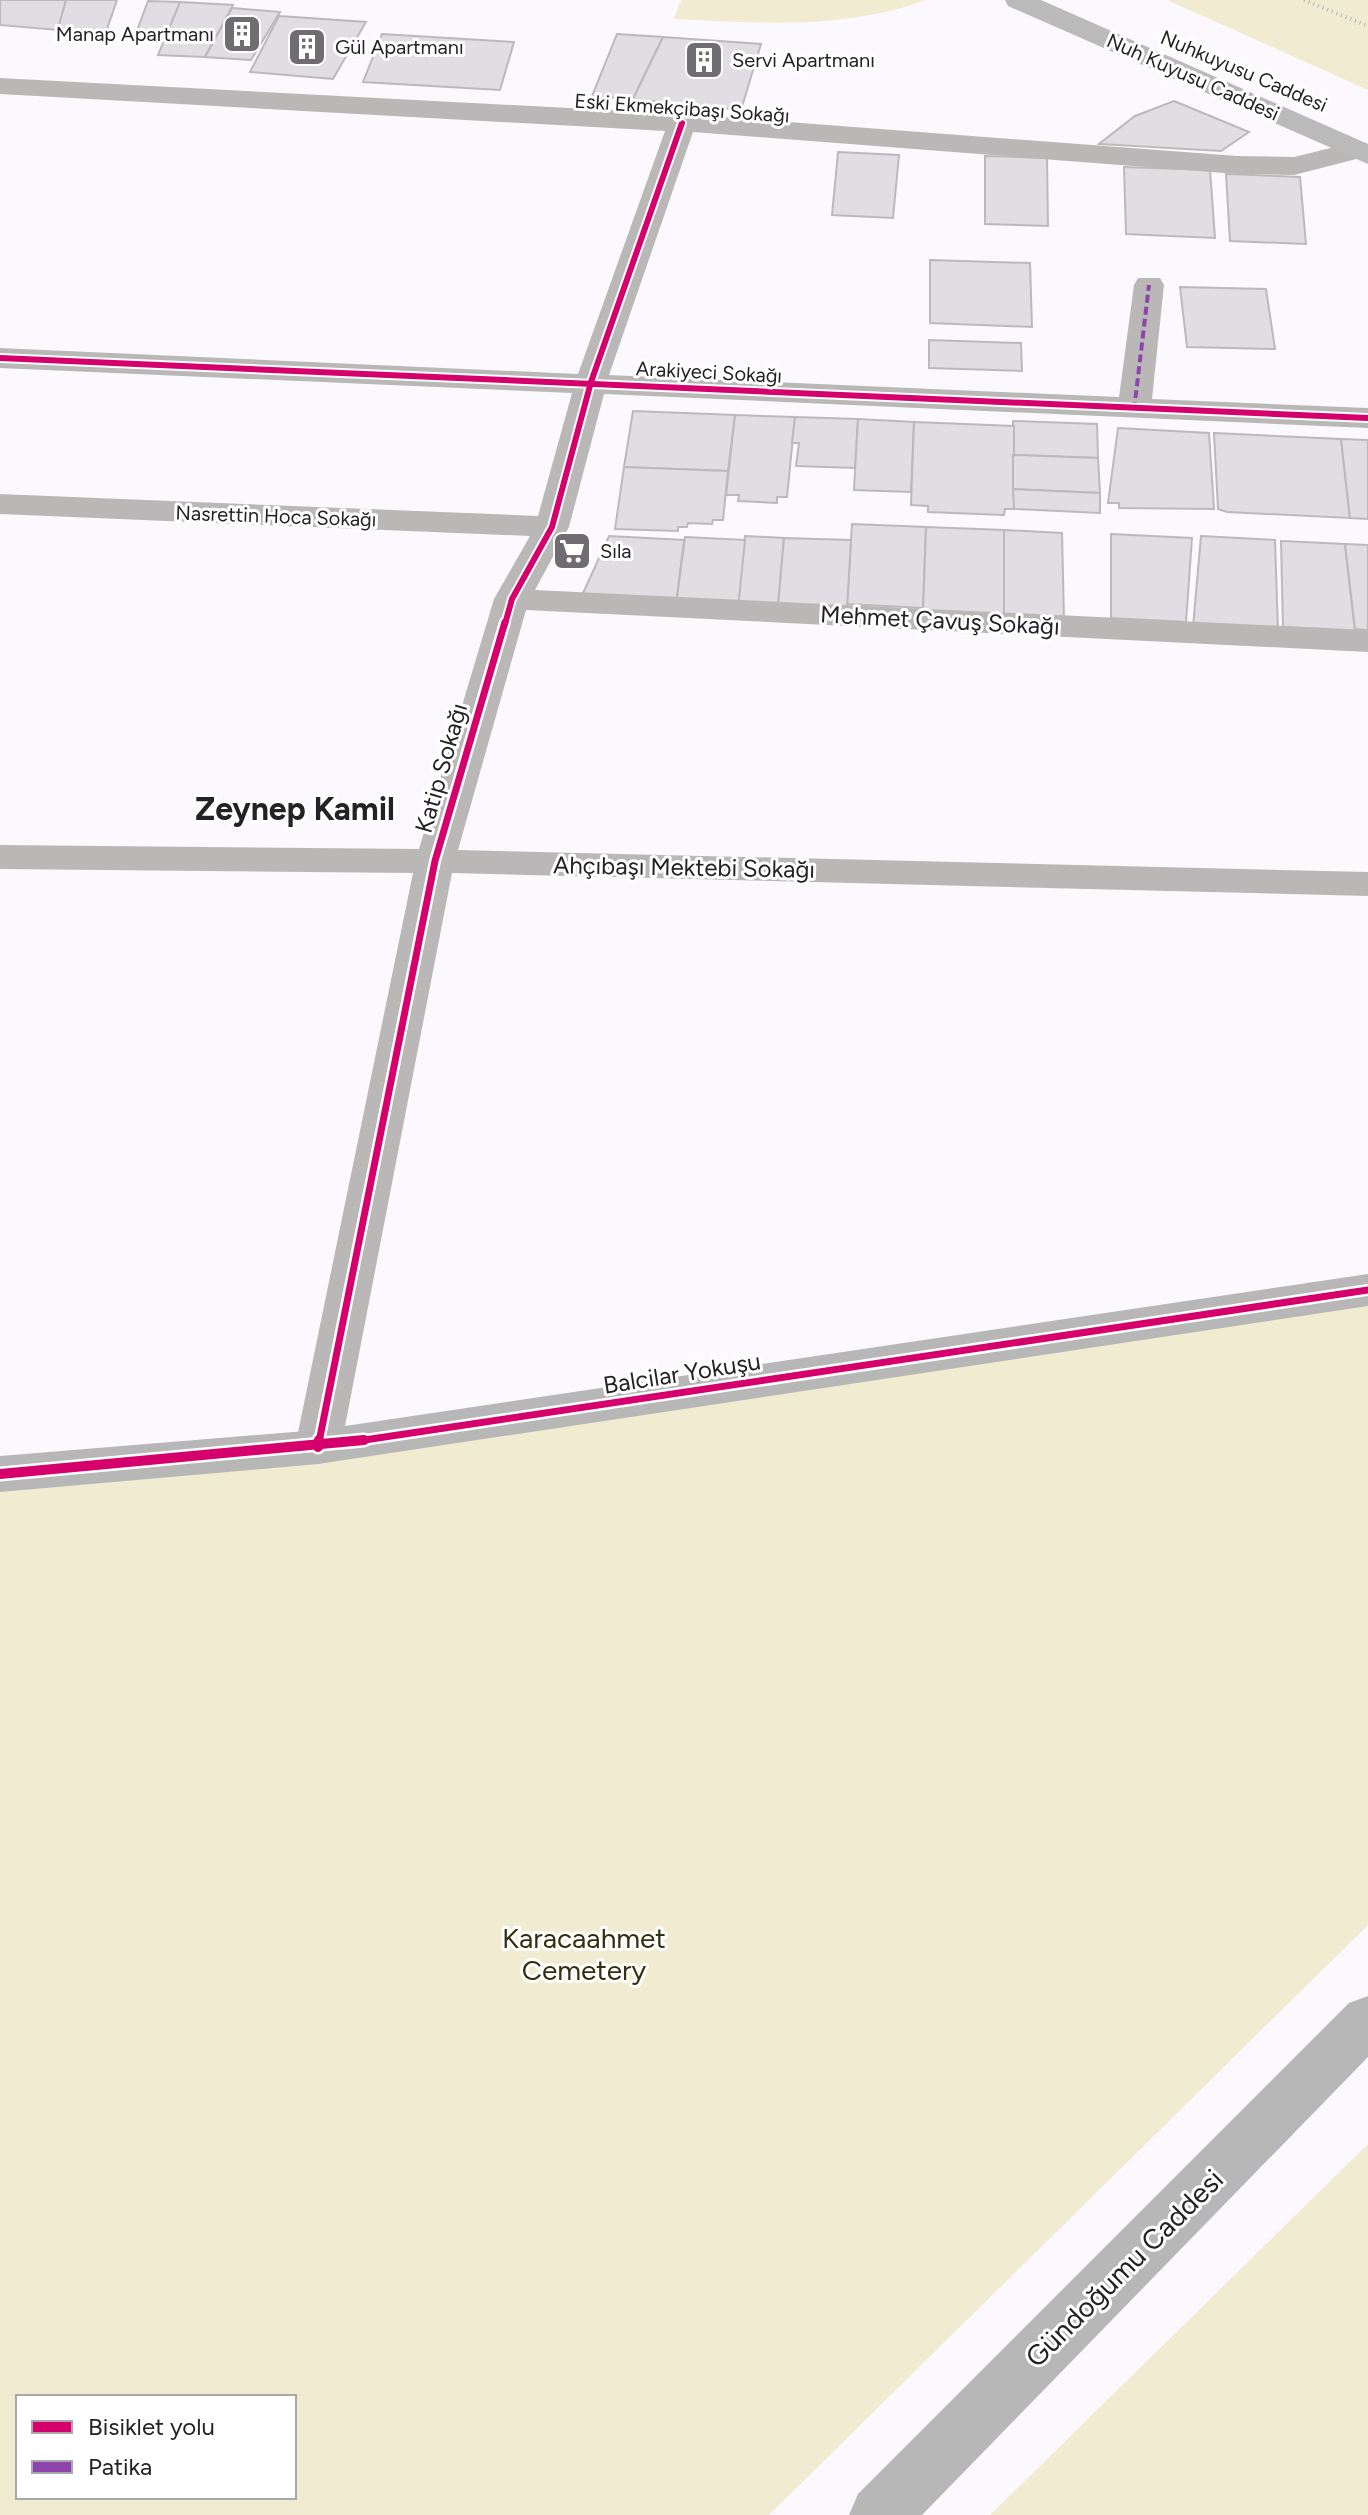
<svg xmlns="http://www.w3.org/2000/svg" width="1368" height="2515" viewBox="0 0 1368 2515" font-family="Figtree,sans-serif">
  <style>
    .green { fill: #f0ebd1; fill-rule: evenodd }
    .building { fill: #e1dee3; stroke: #bcb9bd; stroke-width: 2 }
    .lines { fill: none; stroke-linecap: round; stroke-linejoin: round }
    .path { stroke: #b7b6b6; stroke-width: 4; stroke-dasharray: 1 4; stroke-linecap: butt }
    .street { fill: #b9b8b7; fill-rule: evenodd }
    .secondary { fill: #b8b7b7; fill-rule: evenodd }
    .primary { fill: #bbbabb; fill-rule: evenodd }
    .quiet { stroke: #8e44ad; stroke-width: 4; stroke-dasharray: 8 4; stroke-linecap: butt }
    .cycleway-far2-casing { stroke: #fff; stroke-width: 10 }
    .cycleway-far1-casing { stroke: #fff; stroke-width: 12 }
    .cycleway-casing { stroke: #fff; stroke-width: 15 }
    .cycleway-far2 { stroke: #d6006c; stroke-width: 6 }
    .cycleway-far1 { stroke: #d6006c; stroke-width: 7 }
    .cycleway { stroke: #d6006c; stroke-width: 10 }
    .labels { text-anchor: middle; dominant-baseline: central; stroke-width: 6; stroke-linejoin: round; paint-order: stroke }
    .far-poi-label { font-size: 20px; fill: #252227; stroke: #fff; text-anchor: start }
    .far-street-label { font-size: 20px; fill: #252227; stroke: #fff }
    .street-label { font-size: 24px; fill: #252227; stroke: #fff }
    .near-park-label { font-size: 28px; fill: #342f0e; stroke: #fff }
    .near-street-label { font-size: 28px; fill: #252227; stroke: #fff }
    .district-label { font-size: 32px; font-weight: bold; fill: #252227; stroke: #fff }
  </style>
  <rect width="100%" height="100%" fill="#fbf9fd"/>
  <!-- green -->
  <g class="green">
    <path d="M 681,0 L 925,0 C 844,30 759,23 674,19 Z"/>
    <polygon points="1167,0 1368,0 1368,90"/>
    <path d="M 1368,1300 L 1368,1925 L 769,2515 L 0,2515 L 0,1481 ZM 18,2397 L 294,2397 L 294,2497 L 18,2497 Z"/>
    <polygon points="1368,2144 1368,2515 990,2515"/>
  </g>
  <!-- building -->
  <g class="building">
    <polygon points="0,0 66,0 58,30 0,25"/>
    <polygon points="66,0 117,0 106,32 58,29"/>
    <polygon points="148,1 180,2 166,38 135,36"/>
    <polygon points="180,2 233,5 205,57 158,55"/>
    <polygon points="232,8 280,12 251,60 205,57"/>
    <polygon points="279,16 366,22 333,79 250,72"/>
    <polygon points="382,34 514,42 500,90 363,82"/>
    <polygon points="617,34 663,37 633,99 592,96"/>
    <polygon points="663,37 761,44 741,110 633,99"/>
    <polygon points="1174,101 1249,132 1221,151 1099,144 1135,116"/>
    <polygon points="838,152 899,155 893,218 832,215"/>
    <polygon points="985,156 1047,158 1048,226 985,224"/>
    <polygon points="1124,167 1210,170 1215,238 1126,234"/>
    <polygon points="1226,174 1300,177 1306,244 1230,241"/>
    <polygon points="930,260 1030,263 1032,327 930,323"/>
    <polygon points="1180,287 1266,289 1275,349 1187,347"/>
    <polygon points="929,340 1021,343 1022,371 929,368"/>
    <polygon points="633,411 735,415 728,471 624,467"/>
    <polygon points="735,415 795,417 787,497 777,497 777,503 738,501 739,495 726,495"/>
    <polygon points="795,417 858,419 855,468 796,466 799,443 792,443"/>
    <polygon points="858,419 914,422 911,492 854,490"/>
    <polygon points="1013,421 1097,424 1098,458 1013,455"/>
    <polygon points="914,422 1014,426 1014,509 1005,509 1004,515 928,512 928,506 911,505"/>
    <polygon points="1118,428 1209,433 1214,509 1119,508 1119,503 1108,503"/>
    <polygon points="1214,433 1341,439 1350,518 1227,512 1218,509"/>
    <polygon points="1341,439 1368,440 1368,519 1350,518"/>
    <polygon points="1013,455 1098,458 1100,493 1013,489"/>
    <polygon points="624,467 728,471 723,520 713,520 712,524 688,523 687,527 678,527 678,531 615,529"/>
    <polygon points="1013,489 1100,493 1100,513 1014,509"/>
    <polygon points="852,524 926,527 923,608 847,604"/>
    <polygon points="926,527 1004,530 1004,617 923,614"/>
    <polygon points="1004,530 1062,533 1064,620 1004,617"/>
    <polygon points="1111,534 1192,538 1186,622 1111,618"/>
    <polygon points="609,536 684,540 676,605 579,602"/>
    <polygon points="745,536 784,538 778,606 738,605"/>
    <polygon points="1201,536 1275,540 1278,631 1193,627"/>
    <polygon points="685,537 745,540 738,608 676,605"/>
    <polygon points="784,538 851,540 847,608 778,606"/>
    <polygon points="1281,541 1345,544 1355,631 1283,627"/>
    <polygon points="1345,544 1368,545 1368,630 1355,629"/>
  </g>
  <g class="lines">
    <!-- path -->
    <polyline class="path" points="1304,0 1368,26"/>
    <!-- street -->
    <polygon class="street" points="0,78 682,114 1237,156 1294,157 1359,141 1368,144 1368,156 1294,175 1237,174 693,132 609,375 1119,397 1134,285 1138,278 1160,278 1164,285 1152,399 1368,408 1368,428 604,394 569,527 535,590 1368,630 1368,652 526,610 458,850 1368,872 1368,896 452,873 341,1447 334,1459 318,1464 302,1459 295,1447 413,873 0,869 0,845 419,849 494,599 530,536 0,514 0,494 538,516 572,393 0,368 0,348 578,374 665,131 0,94"/>
    <!-- secondary -->
    <g class="secondary">
      <polygon points="1368,1274 1368,1306 318,1464 0,1492 0,1456 318,1430"/>
      <polygon points="1368,1996 1368,2057 922,2515 849,2515 858,2494 1349,2003"/>
    </g>
    <!-- primary -->
    <polygon class="primary" points="1005,0 1041,0 1368,144 1368,164 1008,6"/>
    <!-- quiet -->
    <polyline class="quiet" points="1134,410 1149,285"/>
    <defs>
      <g id="cycleway-far2">
        <polyline points="0,358 1368,418"/>
        <polyline points="505,624 512,599 552,527 591,382 682,123"/>
      </g>
      <g id="cycleway-far1">
        <polyline points="319,1442 435,861 505,622"/>
        <polyline points="351,1442 1368,1290"/>
      </g>
      <g id="cycleway">
        <polyline points="318,1447 319,1440"/>
        <polyline points="0,1474 364,1440"/>
      </g>
    </defs>
    <!-- cycleway-far2 casing -->
    <use href="#cycleway-far2" class="cycleway-far2-casing"/>
    <!-- cycleway-far1 casing -->
    <use href="#cycleway-far1" class="cycleway-far1-casing"/>
    <!-- cycleway casing -->
    <use href="#cycleway" class="cycleway-casing"/>
    <!-- cycleway-far2 -->
    <use href="#cycleway-far2" class="cycleway-far2"/>
    <!-- cycleway-far1 -->
    <use href="#cycleway-far1" class="cycleway-far1"/>
    <!-- cycleway -->
    <use href="#cycleway" class="cycleway"/>
  </g>
  <!-- icons -->
  <defs>
    <symbol id="building-square" viewBox="-11 -11 22 22"><rect x="-9" y="-9" width="18" height="18" rx="4" fill="#706d72" stroke="#fff"/><path d="M-4-6H4V6H1V3H-1V6H-4ZM-2.5-4.3h1.7v1.8h-1.7ZM.8-4.3h1.7v1.8H.8ZM-2.5-1h1.7V.8h-1.7ZM.8-1h1.7V.8H.8Z" fill="#fff"/></symbol>
    <symbol id="supermarket-square" viewBox="-11 -11 22 22"><rect x="-9" y="-9" width="18" height="18" rx="4" fill="#706d72" stroke="#fff"/><path d="M-6-5.5h2.5l.6 2H6L4.5 2H-2.5L-4.4-4H-6ZM-1.5 3.2a1.3 1.3 0 1 0 .1 0ZM3 3.2a1.3 1.3 0 1 0 .1 0Z" fill="#fff"/></symbol>
  </defs>
  <g fill-rule="evenodd">
    <use href="#building-square" x="220" y="12" width="44" height="44"/>
    <use href="#building-square" x="285" y="25" width="44" height="44"/>
    <use href="#building-square" x="682" y="38" width="44" height="44"/>
    <use href="#supermarket-square" x="550" y="529" width="44" height="44"/>
  </g>
  <g class="labels">
    <!-- far-poi labels -->
    <g class="far-poi-label">
      <text x="214" y="34" text-anchor="end">Manap Apartmanı</text>
      <text x="335" y="47">Gül Apartmanı</text>
      <text x="732" y="60">Servi Apartmanı</text>
      <text x="600" y="551">Sıla</text>
    </g>
    <!-- far-street labels -->
    <g class="far-street-label">
      <text transform="translate(1244 71) rotate(23)">Nuhkuyusu Caddesi</text>
      <text transform="translate(1193 77) rotate(24)">Nuh Kuyusu Caddesi</text>
      <text transform="translate(682 108) rotate(4)">Eski Ekmekçibaşı Sokağı</text>
      <text transform="translate(709 372) rotate(3)">Arakiyeci Sokağı</text>
      <text transform="translate(276 516) rotate(2)">Nasrettin Hoca Sokağı</text>
    </g>
    <!-- street labels -->
    <g class="street-label">
      <text transform="translate(940 620) rotate(3)">Mehmet Çavuş Sokağı</text>
      <text transform="translate(441 768) rotate(-74)">Katip Sokağı</text>
      <text transform="translate(684 867) rotate(1)">Ahçıbaşı Mektebi Sokağı</text>
      <text transform="translate(682 1373) rotate(-9)">Balcilar Yokuşu</text>
    </g>
    <!-- near-park labels -->
    <g class="near-park-label">
      <text x="584" y="1938">Karacaahmet<tspan x="584" dy="32">Cemetery</tspan></text>
    </g>
    <!-- near-street labels -->
    <g class="near-street-label">
      <text transform="translate(1124 2268) rotate(-45)">Gündoğumu Caddesi</text>
    </g>
    <!-- district labels -->
    <g class="district-label">
      <text x="295" y="809">Zeynep Kamil</text>
    </g>
  </g>
  <!-- legend -->
  <rect x="16" y="2395" width="280" height="104" fill="#ffffff" stroke="#a8a7a9" stroke-width="2"/>
  <rect x="32" y="2421" width="40" height="12" fill="#d6006c" stroke="#a8a7a9" stroke-width="2"/>
  <text x="88" y="2435" font-size="24" fill="#252227">Bisiklet yolu</text>
  <rect x="32" y="2461" width="40" height="12" fill="#8e44ad" stroke="#a8a7a9" stroke-width="2"/>
  <text x="88" y="2475" font-size="24" fill="#252227">Patika</text>
</svg>
